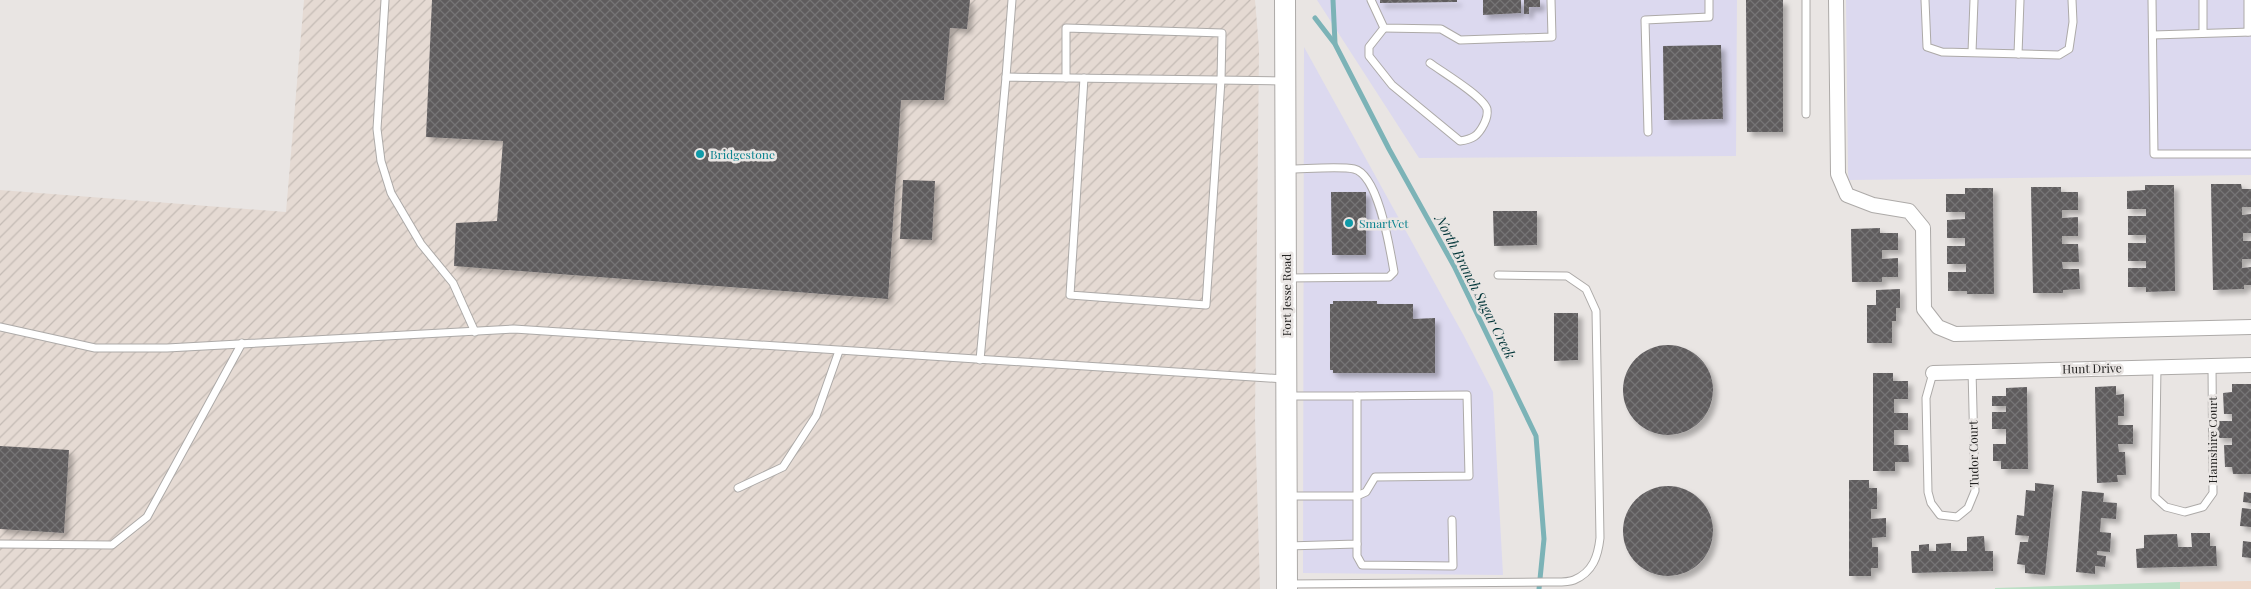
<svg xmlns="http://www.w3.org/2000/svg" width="2251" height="589" viewBox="0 0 2251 589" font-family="'Playfair Display',serif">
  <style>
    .commercial { fill: #dcd9ef }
    .industrial { fill: url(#industrial-furrows) }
    .education { fill: #edd8ca }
    .green { fill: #bcdfc5 }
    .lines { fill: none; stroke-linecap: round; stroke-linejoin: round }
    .stream { stroke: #7cb3b7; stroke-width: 5 }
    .building { fill: url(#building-cross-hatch); filter: url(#shadow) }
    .lane-casing { stroke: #adaaa8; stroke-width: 9 }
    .street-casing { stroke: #adaaa8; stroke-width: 16 }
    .secondary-casing { stroke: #adaaa8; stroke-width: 22 }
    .lane { stroke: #fff; stroke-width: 7 }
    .street { stroke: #fff; stroke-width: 14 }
    .secondary { stroke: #fff; stroke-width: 20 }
    .culture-dot { fill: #0f9aa8; stroke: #e9e5e3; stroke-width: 2 }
    .labels { text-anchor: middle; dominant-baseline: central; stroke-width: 5; stroke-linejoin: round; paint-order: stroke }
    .culture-label { font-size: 12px; fill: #0d838f; stroke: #e9e5e3; text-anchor: start }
    .street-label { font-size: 12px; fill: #232221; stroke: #e9e5e3 }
    .water-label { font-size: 14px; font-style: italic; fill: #003538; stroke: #e9e5e3 }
  </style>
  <defs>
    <pattern id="industrial-furrows" width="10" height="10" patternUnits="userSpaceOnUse" patternTransform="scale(1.25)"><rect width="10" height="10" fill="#e5dad3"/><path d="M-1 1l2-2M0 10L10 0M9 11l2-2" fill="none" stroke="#c4bbb5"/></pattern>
    <pattern id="building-cross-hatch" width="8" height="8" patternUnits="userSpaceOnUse" patternTransform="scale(1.25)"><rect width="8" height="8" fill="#5e5b5d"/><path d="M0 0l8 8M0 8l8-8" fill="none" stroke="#767475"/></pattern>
    <filter id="shadow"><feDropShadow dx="4.5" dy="4.5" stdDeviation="2.5" flood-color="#0004"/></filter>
  </defs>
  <rect width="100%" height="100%" fill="#e9e5e3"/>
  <!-- commercial -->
  <g class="commercial">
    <polygon points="1317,0 1737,0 1736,156 1419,158"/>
    <polygon points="1846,0 2251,0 2251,175 1849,180 1848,173"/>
    <polygon points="1304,47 1464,336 1493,392 1503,575 1303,573"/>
  </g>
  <!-- industrial -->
  <polygon class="industrial" points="304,0 1255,0 1259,49 1255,418 1260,589 0,589 0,190 286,212"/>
  <!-- education -->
  <polygon class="education" points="2251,581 2251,589 2180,589 2180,582"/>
  <!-- green -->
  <polygon class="green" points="2180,582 2180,589 1995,589 1995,588"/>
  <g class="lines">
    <!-- stream -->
    <g class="stream">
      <polyline points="1333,0 1335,43"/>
      <polyline points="1315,18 1335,44 1389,149 1454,266 1536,436 1544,539 1539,589"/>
    </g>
  </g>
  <!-- building -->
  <g class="building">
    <polygon points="432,0 970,0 967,29 950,28 944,100 901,100 888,299 454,266 456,223 497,221 503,141 426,137"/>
    <polygon points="1380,0 1457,0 1457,2 1380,3"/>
    <polygon points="1483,0 1521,0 1521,13 1483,15"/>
    <polygon points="1524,0 1540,0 1540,7 1529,7 1529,14 1524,14"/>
    <polygon points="1746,0 1783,0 1783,132 1747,132"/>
    <polygon points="1721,45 1723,119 1664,120 1663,46"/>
    <polygon points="903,180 935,181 932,240 900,239"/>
    <polygon points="2211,184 2241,184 2242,189 2251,189 2251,207 2242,207 2242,215 2251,214 2251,233 2243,233 2243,241 2251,241 2251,259 2242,259 2242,268 2251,267 2251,285 2244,285 2244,289 2213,290"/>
    <polygon points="2145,185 2174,185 2175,291 2146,292 2146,287 2128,287 2128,268 2146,268 2146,261 2128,261 2128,243 2146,243 2146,235 2128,235 2128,216 2146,216 2146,209 2127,209 2127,191 2145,190"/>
    <polygon points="2031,187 2061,187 2061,192 2078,192 2078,210 2062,210 2062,218 2078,217 2078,236 2062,236 2062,244 2078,244 2079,262 2062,262 2063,269 2079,269 2080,289 2063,290 2063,293 2033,293"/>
    <polygon points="1965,188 1993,188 1994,294 1967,294 1967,291 1948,291 1948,272 1966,272 1966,264 1947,264 1947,246 1965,246 1965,238 1947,238 1947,220 1965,219 1965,212 1946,212 1946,194 1965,194"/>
    <polygon points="1331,192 1366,192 1366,255 1332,255"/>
    <polygon points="1493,211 1537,211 1537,245 1494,246"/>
    <polygon points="1880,228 1880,233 1898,233 1898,250 1882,250 1882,259 1898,258 1898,277 1882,277 1882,282 1852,282 1851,229"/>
    <polygon points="1900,289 1900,308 1896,308 1896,321 1892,321 1892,343 1867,343 1867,305 1876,305 1876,290"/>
    <polygon points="1333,301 1377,301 1377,304 1413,304 1413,319 1435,318 1435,373 1333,373 1333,370 1330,370 1330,304 1333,304"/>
    <polygon points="1554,313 1578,313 1578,360 1554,361"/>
    <circle cx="1668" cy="390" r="45"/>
    <polygon points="1873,373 1893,373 1893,381 1908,381 1908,399 1894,399 1894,413 1908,413 1908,430 1894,430 1894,445 1908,445 1909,462 1895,462 1895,471 1873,471"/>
    <polygon points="2232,384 2251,384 2251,474 2233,474 2232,467 2225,467 2224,445 2232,445 2232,438 2218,438 2217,421 2232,421 2232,414 2224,414 2223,393 2232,392"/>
    <polygon points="2116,386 2116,395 2124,394 2124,416 2118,416 2118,425 2133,425 2133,444 2118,444 2119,452 2125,452 2126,475 2117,475 2118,482 2097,483 2095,387"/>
    <polygon points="2027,387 2028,469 2001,469 2001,461 1993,461 1993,444 2006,444 2006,429 1992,429 1992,412 2006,412 2006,406 1992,406 1992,396 2006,396 2006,388"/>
    <polygon points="0,446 69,450 64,533 0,529"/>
    <polygon points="1849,480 1869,480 1869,488 1877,488 1877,509 1871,509 1871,519 1886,518 1886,537 1872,538 1872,547 1878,547 1878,568 1871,568 1871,576 1849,576"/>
    <polygon points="2035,483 2054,485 2045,575 2025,573 2025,565 2017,564 2020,542 2028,542 2029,536 2015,535 2017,515 2024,516 2026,490 2035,491"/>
    <circle cx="1668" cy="531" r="45"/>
    <polygon points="2082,491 2104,493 2103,502 2117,503 2116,519 2101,518 2100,532 2111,533 2110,552 2097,551 2097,555 2106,556 2105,567 2095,566 2095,574 2076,572"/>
    <polygon points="2244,492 2251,493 2251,503 2243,502"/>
    <polygon points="2242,508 2251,509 2251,527 2240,526"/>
    <polygon points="2191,533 2210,533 2210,546 2216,546 2217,566 2137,568 2136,549 2144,548 2144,535 2177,534 2178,547 2192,547"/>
    <polygon points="1984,536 1985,551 1993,551 1993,571 1912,573 1911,551 1919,551 1919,545 1929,544 1929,551 1936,551 1936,544 1951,543 1951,551 1967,551 1967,537"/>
    <polygon points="2243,541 2251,542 2251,558 2242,557"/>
  </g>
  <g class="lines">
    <defs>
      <g id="lane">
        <polyline points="385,0 377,129 381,161 391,193 421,244 453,283 475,332"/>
        <polyline points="1371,0 1384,28 1441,29 1460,40 1552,37 1551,0"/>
        <polyline points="1925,0 1927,47 1942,52 2059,55 2069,49 2073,22 2072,0"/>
        <polyline points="2152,0 2154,154 2251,154"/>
        <polyline points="2203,0 2203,33"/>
        <polyline points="2248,0 2248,32"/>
        <path d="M 1384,28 L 1369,47 L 1369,56 L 1392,85 L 1460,141 C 1473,139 1478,136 1484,124 C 1486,120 1488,115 1487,109 C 1483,96 1442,72 1430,63"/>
        <polyline points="2153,35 2251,32"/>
        <polyline points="1972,52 1974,0"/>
        <polyline points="2018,54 2020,0"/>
        <polyline points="1006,77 1012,0"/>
        <polyline points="1066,78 1066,28 1222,33 1221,80 1206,305 1070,295 1084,78"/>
        <polyline points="1806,114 1806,0"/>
        <polyline points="1648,132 1645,20 1709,17 1709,0"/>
        <path d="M 1287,278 L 1389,277 L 1394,272 C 1390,250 1379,175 1354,169 C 1341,166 1304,169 1288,169"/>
        <polyline points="0,327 95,348 167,348 514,329 1284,379"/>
        <polyline points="980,360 1006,77 1284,81"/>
        <polyline points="2157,367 2155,497 2166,507 2185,512 2203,507 2213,493 2212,366"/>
        <polyline points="1933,373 1926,398 1928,492 1931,503 1940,515 1957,517 1968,508 1975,491 1972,370"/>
        <polyline points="1287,396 1357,396 1357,496 1289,496"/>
        <polyline points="738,488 783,467 816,416 839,351"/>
        <polyline points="0,544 112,545 147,517 242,343"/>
        <polyline points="1357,544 1357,556 1362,565 1453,566 1452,520"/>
        <polyline points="1287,546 1357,544 1357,496 1366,492 1375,477 1469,476 1467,395 1357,396"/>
        <path d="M 1288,584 L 1546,582 C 1554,582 1567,583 1574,580 C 1593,572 1598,556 1600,538 L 1596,311 L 1586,289 L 1567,276 L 1498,275"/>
      </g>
      <g id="street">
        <polyline points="1836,0 1838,174 1847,195 1873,205 1909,211 1923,228 1924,309 1938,327 1955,334 2251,327"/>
        <polyline points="1933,373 2251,365"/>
      </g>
      <polyline id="secondary" points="1285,0 1287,589"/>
    </defs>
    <!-- lane casing -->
    <use href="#lane" class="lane-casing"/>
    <!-- street casing -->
    <use href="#street" class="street-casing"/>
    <!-- secondary casing -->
    <use href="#secondary" class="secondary-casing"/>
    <!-- lane -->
    <use href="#lane" class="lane"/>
    <!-- street -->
    <use href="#street" class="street"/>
    <!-- secondary -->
    <use href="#secondary" class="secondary"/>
  </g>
  <!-- markers -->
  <g class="culture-dot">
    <circle cx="700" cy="154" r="5"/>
    <circle cx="1349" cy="223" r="5"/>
  </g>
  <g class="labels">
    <!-- culture labels -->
    <g class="culture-label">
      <text x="710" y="154">Bridgestone</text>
      <text x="1359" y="223">SmartVet</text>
    </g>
    <!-- street labels -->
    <g class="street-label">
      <text transform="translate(1286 295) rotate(-90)">Fort Jesse Road</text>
      <text transform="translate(2092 368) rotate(-1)">Hunt Drive</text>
      <text transform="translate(2212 440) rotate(-90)">Hamshire Court</text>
      <text transform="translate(1973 454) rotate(-91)">Tudor Court</text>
    </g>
    <!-- water labels -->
    <g class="water-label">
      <text transform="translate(1476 287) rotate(63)">North Branch Sugar Creek</text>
    </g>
  </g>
</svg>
